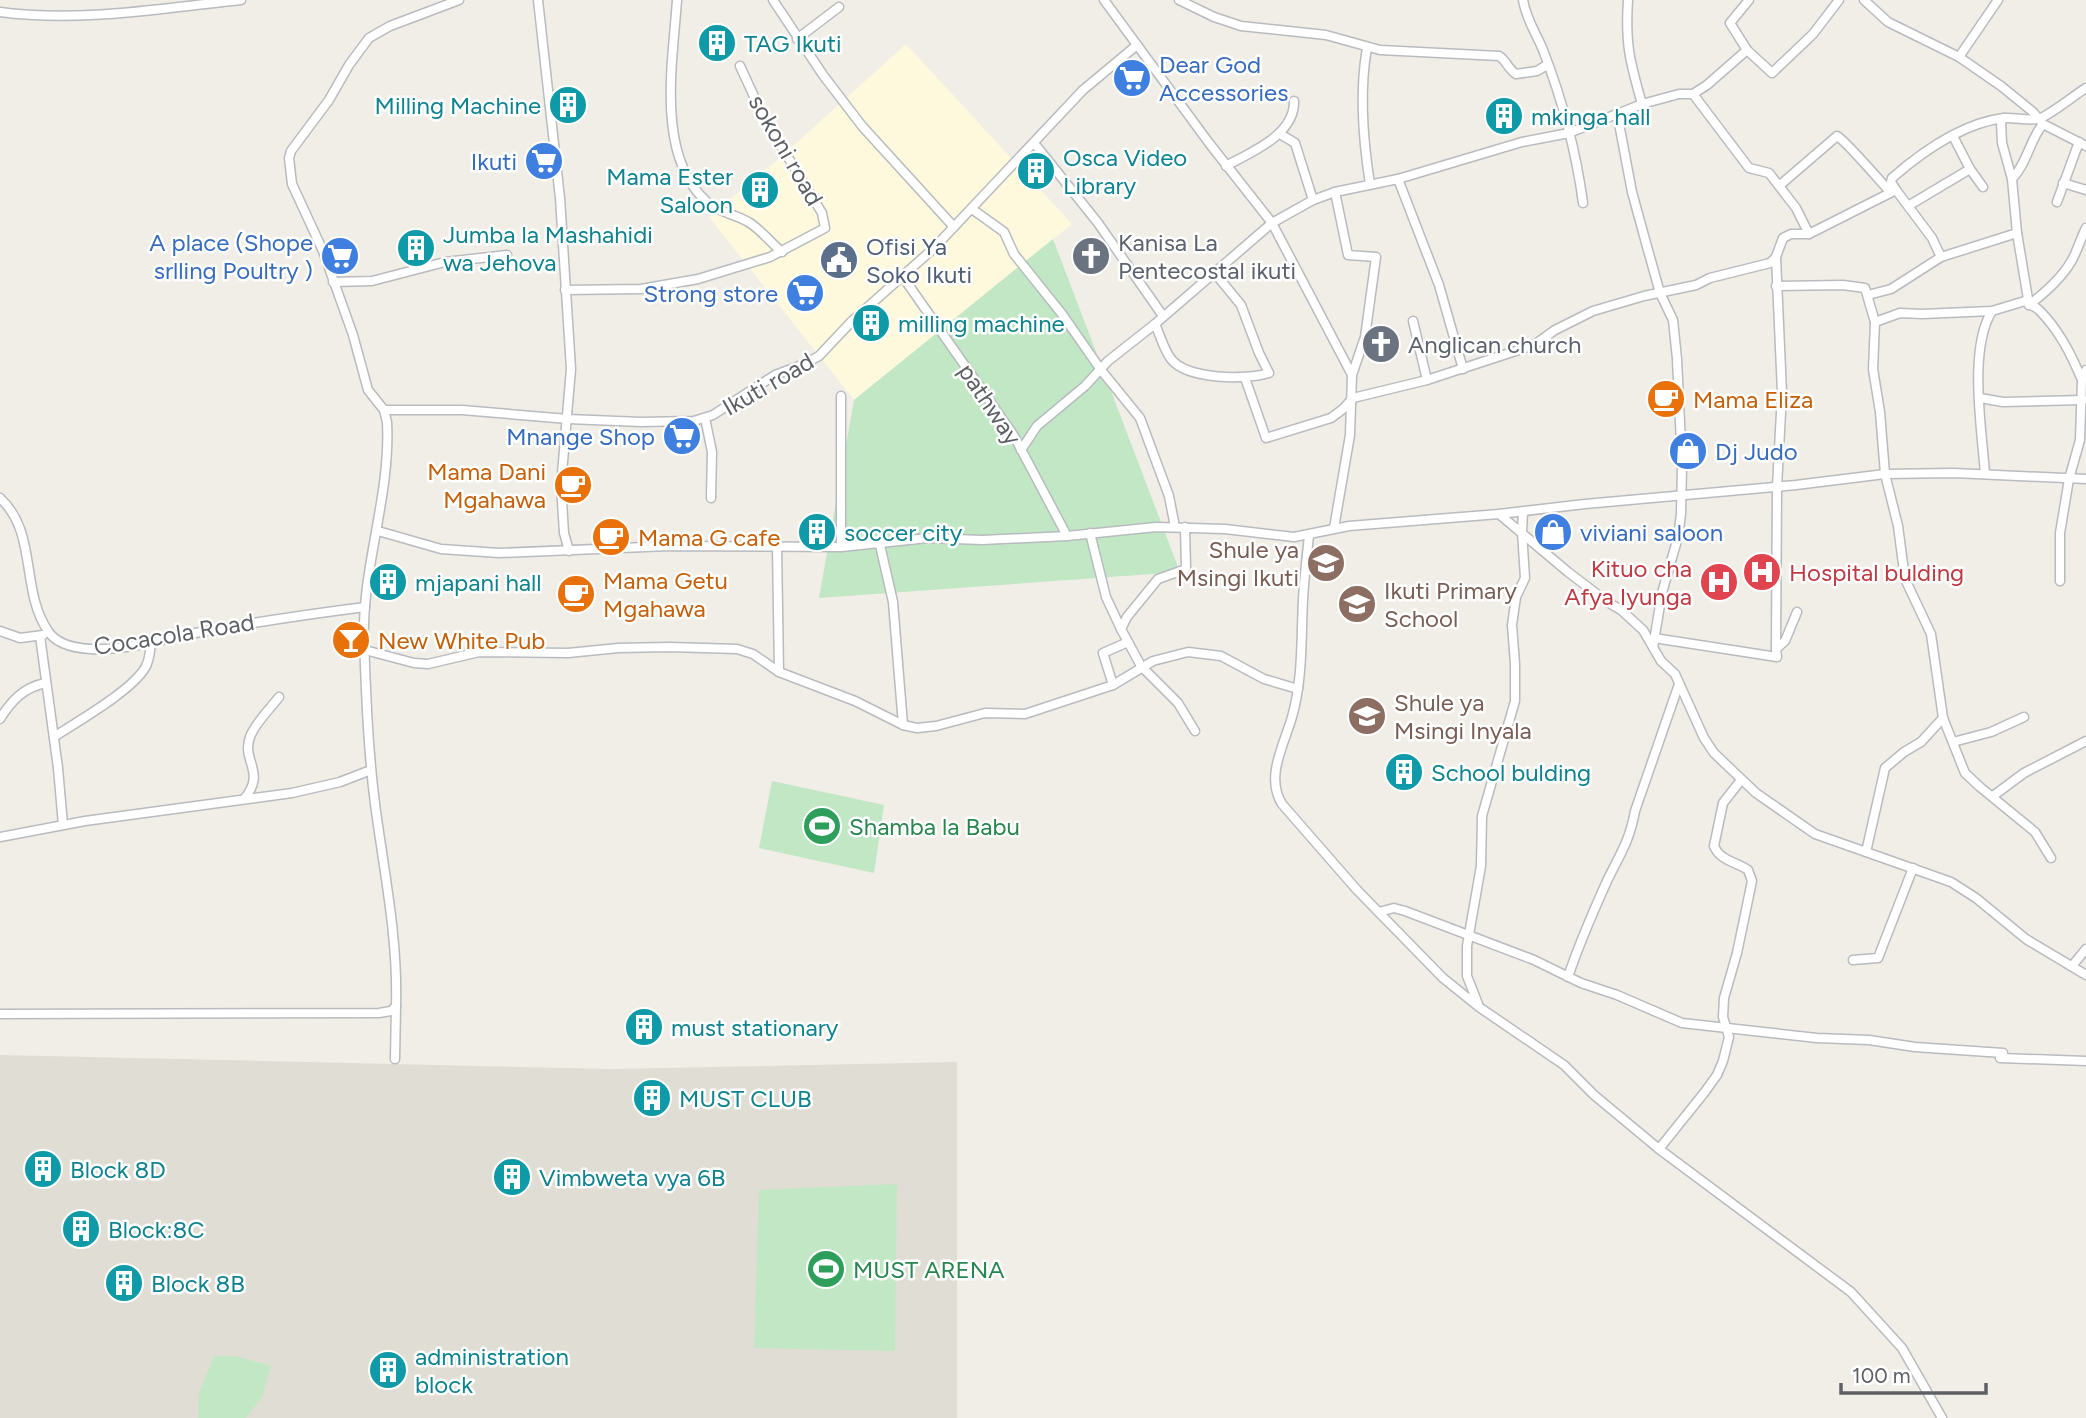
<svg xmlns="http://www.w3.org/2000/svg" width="2086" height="1418" viewBox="0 0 2086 1418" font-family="Figtree,sans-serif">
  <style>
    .commercial { fill: #fef8dc }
    .education { fill: #e0ddd4 }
    .green { fill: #c2e7c5 }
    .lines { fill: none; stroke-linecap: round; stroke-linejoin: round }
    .minor-casing { stroke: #b8bbbf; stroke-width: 11 }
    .minor { stroke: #fff; stroke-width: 8 }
    .labels { text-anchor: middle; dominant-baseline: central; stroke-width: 5; stroke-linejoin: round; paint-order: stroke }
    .culture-label { font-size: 24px; fill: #0d838f; stroke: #fff; text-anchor: start }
    .shop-label { font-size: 24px; fill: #366cbe; stroke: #fff; text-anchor: end }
    .street-label { font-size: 24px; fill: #5d6166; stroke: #fff }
    .worship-label { font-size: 24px; fill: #5b616d; stroke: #fff; text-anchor: start }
    .service-label { font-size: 24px; fill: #4e5e75; stroke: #fff; text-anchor: start }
    .food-label { font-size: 24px; fill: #c56008; stroke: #fff; text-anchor: start }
    .education-label { font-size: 24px; fill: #785e54; stroke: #fff; text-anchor: start }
    .health-label { font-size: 24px; fill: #be3a42; stroke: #fff; text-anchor: end }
    .leisure-label { font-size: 24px; fill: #27864d; stroke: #fff; text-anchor: start }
  </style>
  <rect width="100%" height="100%" fill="#f0eee6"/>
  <!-- commercial -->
  <polygon class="commercial" points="906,44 1072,224 854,400 709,217 774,163"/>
  <!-- education -->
  <polygon class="education" points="0,1055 611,1069 957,1062 957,1418 0,1418"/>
  <!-- green -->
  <g class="green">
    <polygon points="1053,239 1180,572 819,598 854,400"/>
    <polygon points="772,781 884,805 874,873 759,848"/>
    <polygon points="897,1184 895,1351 754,1348 759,1190"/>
    <polygon points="214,1356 236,1356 271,1366 262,1397 246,1418 198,1418 199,1393"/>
  </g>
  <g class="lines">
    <defs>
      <g id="minor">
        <polyline points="538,0 560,198 571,369 561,485 564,533 569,551"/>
        <path d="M 677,0 C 673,61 655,156 707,202 C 719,213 736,214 750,223 C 762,231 771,243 782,252"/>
        <polyline points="773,0 823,75 862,126 954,227"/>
        <polyline points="1104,0 1209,143 1272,223 1352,375 1350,435 1334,528"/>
        <path d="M 1179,0 L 1214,17 L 1241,26 L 1326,35 L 1380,50 L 1499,56 C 1506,60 1508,69 1516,74 L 1537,71 L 1547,65"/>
        <path d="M 1523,0 C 1526,19 1536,33 1543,50 C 1562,99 1576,151 1583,203"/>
        <path d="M 1628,0 C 1625,44 1630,62 1642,104"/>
        <polyline points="1864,0 1888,22 1959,57 2001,86 2033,112 2043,124 2086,146"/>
        <path d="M 0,12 C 79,23 162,8 241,0"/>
        <polyline points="797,39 839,7"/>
        <path d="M 1367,48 C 1359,92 1363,140 1370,184"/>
        <polyline points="1747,50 1730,23 1749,0"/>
        <polyline points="1959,57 1998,0"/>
        <polyline points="1693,94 1749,168 1769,173 1796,208 1809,234"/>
        <polyline points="1617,113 1632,192 1646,243 1660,293 1673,320 1677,359 1682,465 1681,514 1678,537 1662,593 1653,647"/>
        <polyline points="2004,118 2001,122 2002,143 2012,179 2017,233 2029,305"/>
        <polyline points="1280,134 1295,143 1313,200"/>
        <polyline points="1953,136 1970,169 1983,187"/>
        <polyline points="1034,143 1098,223 1163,316"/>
        <path d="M 1226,166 C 1251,152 1295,135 1294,101"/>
        <polyline points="1398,179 1439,285 1463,369"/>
        <path d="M 2012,179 C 2028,162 2029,141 2043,124"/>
        <polyline points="2063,183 2086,190"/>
        <path d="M 1779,186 L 1837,136 C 1845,140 1881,182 1890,192"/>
        <polyline points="1335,192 1348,255 1376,257 1365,337 1352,375"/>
        <polyline points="2057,202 2079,142"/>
        <polyline points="1908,206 1970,169"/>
        <polyline points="972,209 1004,232 1014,254 1062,314 1101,370 1140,418 1169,496 1175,527"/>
        <polyline points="1776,257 1782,393 1777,487 1776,649"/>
        <path d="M 1941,257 L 1932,238 L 1896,190 L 1891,182 L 1892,178 C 1923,151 1962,123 2004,118 C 2015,117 2032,122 2041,118 C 2055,111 2072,97 2086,88"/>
        <polyline points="903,277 1014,436 1067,536"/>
        <polyline points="333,282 372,281 445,262 507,255"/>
        <polyline points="1776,286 1843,285 1865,288 1875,322 1873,369 1880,412 1885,474 1898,526 1905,579 1931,634 1943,718 1965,773 1980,787 2035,832 2051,858"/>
        <polyline points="565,290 641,289 698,279 770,257 825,228 822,213 764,118 740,66"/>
        <polyline points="1868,295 1891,289 1941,257 2017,233"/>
        <path d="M 2029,305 C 2046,292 2066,275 2075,254 C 2079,245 2082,236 2086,228"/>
        <polyline points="1413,321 1427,380"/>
        <path d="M 1875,322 L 1900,313 L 1922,314 L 1992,311 L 2025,301 C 2030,306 2034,305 2039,310 C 2059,330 2071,354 2082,380"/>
        <path d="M 1155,324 C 1160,335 1164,350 1171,359 C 1188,380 1246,380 1269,373 L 1259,353 L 1241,305 L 1214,272"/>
        <polyline points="1245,378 1266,438 1331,418 1343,409 1353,398 1427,380 1534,345 1555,330 1593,311 1644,296 1696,285 1710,278 1770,263 1776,257 1783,238 1791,234 1809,234 1896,190"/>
        <polyline points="1980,398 2003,402 2083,400"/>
        <polyline points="384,410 462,410 568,419 641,422 694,421 713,415 775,375 802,365 819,356 852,321 934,248 1083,90 1137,45"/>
        <polyline points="705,418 712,452 711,498"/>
        <polyline points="1021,450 1037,426 1085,386 1108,361 1155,324 1272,223 1313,200 1335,192 1398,179 1522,142 1569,133 1642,104 1679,94 1693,94 1707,85 1747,50 1772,73 1813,34 1839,0"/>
        <path d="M 1985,474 C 1982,430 1968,349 1992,311"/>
        <path d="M 0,498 C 38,533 20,590 48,631 C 56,644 75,648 90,649 C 127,651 166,638 201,632 C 256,622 310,614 365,607"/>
        <polyline points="1499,514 1568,572 1606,601 1621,610 1643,630 1661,661 1675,674 1704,738 1714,753 1756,793 1815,834 1951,882 1976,898 2026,939 2086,975"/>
        <polyline points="378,531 441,549 499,553 669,546 841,547 928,538 982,540 1067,536 1156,527 1225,529 1294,537 1349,526 1499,514 1585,504 1796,485 1885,474 1954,473 2086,479"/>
        <polyline points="1090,533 1106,597 1121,629 1141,666 1178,703 1195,731"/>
        <path d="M 1309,535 C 1307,557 1304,578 1303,600 C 1301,639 1303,679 1292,717 C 1284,745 1265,777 1282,804 L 1357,890 L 1443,978 L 1479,1007 L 1564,1065 L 1594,1095 L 1659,1149 L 1851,1292 L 1902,1348 L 1942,1418"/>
        <polyline points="880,545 893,602 903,725"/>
        <polyline points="777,547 779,672"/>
        <polyline points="841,547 841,396"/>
        <polyline points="2060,581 2060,533 2069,479 2080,440 2082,380 2086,370"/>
        <polyline points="1121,629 1127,617 1158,579 1186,569 1185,527"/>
        <polyline points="0,631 20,638 43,635"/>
        <polyline points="40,636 58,768 63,825"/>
        <polyline points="1654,638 1777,657 1776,649 1785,641 1797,612"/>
        <polyline points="365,650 414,663 428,664 479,652 568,653 618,648 670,647 737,649 753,654 779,672 855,701 903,725 917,728 936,726 985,713 1025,714 1113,685 1153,661 1188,652 1221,656 1264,679 1298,689"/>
        <polyline points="1113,685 1103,653 1128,642"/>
        <path d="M 0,719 C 11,701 24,687 46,683"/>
        <path d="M 54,737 C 78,721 130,692 145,668 C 150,660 150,650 151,642"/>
        <polyline points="1953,742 1991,732 2024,717"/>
        <polyline points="1993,796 2024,773 2086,741"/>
        <path d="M 244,799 C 267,772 241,761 250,737 C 255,723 270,709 279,697"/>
        <polyline points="0,837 85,821 292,793 340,782 371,770"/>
        <polyline points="1866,852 1885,768 1904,752 1921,742 1943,718"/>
        <polyline points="1379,912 1394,908 1405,911 1534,960 1581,983 1617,995 1682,1023 1817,1038 1869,1040 1915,1047 2003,1053"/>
        <polyline points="1853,960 1878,958 1913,868"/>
        <polyline points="2072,966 2086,949"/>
        <path d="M 1568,977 C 1579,944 1593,912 1607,881 C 1620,854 1629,843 1635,811 L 1679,684"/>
        <polyline points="1478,1004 1467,976 1467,946 1481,866 1482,816 1515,701 1515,664 1512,625 1516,597 1525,578 1522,532 1523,512"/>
        <path d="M 0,1014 L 379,1013 L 391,1011 L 396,1006 C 398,937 384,872 375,804 C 368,749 366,694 364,639 C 362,566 391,495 387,422 L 384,410 L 368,390 L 353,335 L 323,251 L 292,184 L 289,158 L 291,151 L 329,100 L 349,65 L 369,38 L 390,26 L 459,0"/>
        <polyline points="2000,1058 2086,1061"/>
        <polyline points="395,1059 396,1006"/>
        <path d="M 1659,1149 L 1704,1093 L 1717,1075 L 1723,1061 L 1729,1037 L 1723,1017 L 1724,998 L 1737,953 L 1752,881 L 1748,870 C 1737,862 1720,861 1714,846 L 1723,803 L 1741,780"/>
      </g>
    </defs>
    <!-- minor casing -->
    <use href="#minor" class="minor-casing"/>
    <!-- minor -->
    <use href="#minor" class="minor"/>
  </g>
  <!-- icons -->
  <defs>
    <symbol id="building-disc" viewBox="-11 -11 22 22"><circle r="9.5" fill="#0f9aa8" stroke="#fff"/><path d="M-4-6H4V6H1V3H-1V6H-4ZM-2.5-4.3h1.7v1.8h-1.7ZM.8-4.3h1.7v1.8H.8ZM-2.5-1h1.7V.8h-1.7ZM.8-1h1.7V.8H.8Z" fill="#fff"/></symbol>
    <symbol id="supermarket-disc" viewBox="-11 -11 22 22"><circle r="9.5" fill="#3f7fe0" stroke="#fff"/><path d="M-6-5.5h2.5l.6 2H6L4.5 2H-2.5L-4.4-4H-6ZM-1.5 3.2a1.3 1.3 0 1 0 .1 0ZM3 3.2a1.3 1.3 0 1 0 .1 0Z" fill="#fff"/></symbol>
    <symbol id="church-disc" viewBox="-11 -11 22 22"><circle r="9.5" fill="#6b7280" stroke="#fff"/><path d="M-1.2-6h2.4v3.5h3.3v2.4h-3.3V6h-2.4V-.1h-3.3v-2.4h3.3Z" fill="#fff"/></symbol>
    <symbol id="civic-disc" viewBox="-11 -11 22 22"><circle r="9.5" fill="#5c6f8a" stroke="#fff"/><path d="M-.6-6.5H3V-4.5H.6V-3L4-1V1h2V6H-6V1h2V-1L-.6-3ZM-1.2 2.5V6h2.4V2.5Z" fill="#fff"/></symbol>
    <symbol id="cafe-disc" viewBox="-11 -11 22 22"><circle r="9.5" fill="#e8710a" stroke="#fff"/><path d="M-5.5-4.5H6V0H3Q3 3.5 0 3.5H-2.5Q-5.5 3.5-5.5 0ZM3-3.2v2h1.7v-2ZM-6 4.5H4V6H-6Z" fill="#fff"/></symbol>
    <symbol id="shop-disc" viewBox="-11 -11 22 22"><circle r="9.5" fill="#3f7fe0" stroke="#fff"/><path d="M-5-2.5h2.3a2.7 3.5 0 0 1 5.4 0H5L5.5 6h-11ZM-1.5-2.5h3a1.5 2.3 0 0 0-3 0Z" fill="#fff"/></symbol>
    <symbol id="school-disc" viewBox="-11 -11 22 22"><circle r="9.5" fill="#8d6e63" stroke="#fff"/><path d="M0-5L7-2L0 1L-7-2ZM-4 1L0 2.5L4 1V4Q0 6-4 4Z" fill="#fff"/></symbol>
    <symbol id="hospital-disc" viewBox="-11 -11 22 22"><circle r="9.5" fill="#e0444e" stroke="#fff"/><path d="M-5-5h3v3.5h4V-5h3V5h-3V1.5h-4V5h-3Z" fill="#fff"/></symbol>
    <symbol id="bar-disc" viewBox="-11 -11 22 22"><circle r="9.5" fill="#e8710a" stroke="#fff"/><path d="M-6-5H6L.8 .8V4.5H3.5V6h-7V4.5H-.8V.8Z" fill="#fff"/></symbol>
    <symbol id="stadium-disc" viewBox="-11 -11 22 22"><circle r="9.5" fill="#2e9e5b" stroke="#fff"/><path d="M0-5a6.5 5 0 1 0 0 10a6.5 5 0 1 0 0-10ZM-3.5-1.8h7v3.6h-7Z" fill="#fff"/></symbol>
  </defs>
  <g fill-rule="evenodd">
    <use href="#building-disc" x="695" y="21" width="44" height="44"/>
    <use href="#supermarket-disc" x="1110" y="56" width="44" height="44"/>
    <use href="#building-disc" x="546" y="83" width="44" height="44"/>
    <use href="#building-disc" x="1482" y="94" width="44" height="44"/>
    <use href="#supermarket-disc" x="522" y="139" width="44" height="44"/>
    <use href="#building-disc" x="1014" y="149" width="44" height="44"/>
    <use href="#building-disc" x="738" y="168" width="44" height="44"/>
    <use href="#building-disc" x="394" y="226" width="44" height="44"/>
    <use href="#supermarket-disc" x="318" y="234" width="44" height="44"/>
    <use href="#church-disc" x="1069" y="234" width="44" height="44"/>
    <use href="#civic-disc" x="817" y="238" width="44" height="44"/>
    <use href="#supermarket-disc" x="783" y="271" width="44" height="44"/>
    <use href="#building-disc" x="849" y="301" width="44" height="44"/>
    <use href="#church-disc" x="1359" y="322" width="44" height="44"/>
    <use href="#cafe-disc" x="1644" y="377" width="44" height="44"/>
    <use href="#supermarket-disc" x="660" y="414" width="44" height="44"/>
    <use href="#shop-disc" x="1666" y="429" width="44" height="44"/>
    <use href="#cafe-disc" x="551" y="463" width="44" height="44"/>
    <use href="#building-disc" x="795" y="510" width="44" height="44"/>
    <use href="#shop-disc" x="1531" y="510" width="44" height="44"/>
    <use href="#cafe-disc" x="589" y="515" width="44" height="44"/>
    <use href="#school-disc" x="1304" y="541" width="44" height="44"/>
    <use href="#hospital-disc" x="1740" y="550" width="44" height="44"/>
    <use href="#building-disc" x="366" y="560" width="44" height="44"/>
    <use href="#hospital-disc" x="1697" y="560" width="44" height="44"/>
    <use href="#cafe-disc" x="554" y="572" width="44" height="44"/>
    <use href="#school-disc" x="1335" y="582" width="44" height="44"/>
    <use href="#bar-disc" x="329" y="618" width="44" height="44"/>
    <use href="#school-disc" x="1345" y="694" width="44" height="44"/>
    <use href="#building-disc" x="1382" y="750" width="44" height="44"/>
    <use href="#stadium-disc" x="800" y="804" width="44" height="44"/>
    <use href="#building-disc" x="622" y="1005" width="44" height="44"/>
    <use href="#building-disc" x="630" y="1076" width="44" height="44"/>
    <use href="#building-disc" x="21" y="1147" width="44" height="44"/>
    <use href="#building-disc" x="490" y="1155" width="44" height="44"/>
    <use href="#building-disc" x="59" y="1207" width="44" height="44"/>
    <use href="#stadium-disc" x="804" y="1247" width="44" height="44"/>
    <use href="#building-disc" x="102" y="1261" width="44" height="44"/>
    <use href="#building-disc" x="366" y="1348" width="44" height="44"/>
  </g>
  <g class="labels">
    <!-- culture labels -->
    <g class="culture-label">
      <text x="744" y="43">TAG Ikuti</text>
      <text x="541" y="105" text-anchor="end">Milling Machine</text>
      <text x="1531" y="116">mkinga hall</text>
      <text x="1063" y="157">Osca Video<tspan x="1063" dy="28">Library</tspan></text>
      <text x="733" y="176" text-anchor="end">Mama Ester<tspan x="733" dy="28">Saloon</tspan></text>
      <text x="443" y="234">Jumba la Mashahidi<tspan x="443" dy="28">wa Jehova</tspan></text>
      <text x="898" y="323">milling machine</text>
      <text x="844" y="532">soccer city</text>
      <text x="415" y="582">mjapani hall</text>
      <text x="1431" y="772">School bulding</text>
      <text x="671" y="1027">must stationary</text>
      <text x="679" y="1098">MUST CLUB</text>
      <text x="70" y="1169">Block 8D</text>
      <text x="539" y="1177">Vimbweta vya 6B</text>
      <text x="108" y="1229">Block:8C</text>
      <text x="151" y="1283">Block 8B</text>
      <text x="415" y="1356">administration<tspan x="415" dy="28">block</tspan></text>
    </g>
    <!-- shop labels -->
    <g class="shop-label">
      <text x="1159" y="64" text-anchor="start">Dear God<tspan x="1159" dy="28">Accessories</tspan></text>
      <text x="517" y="161">Ikuti</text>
      <text x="313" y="242">A place (Shope<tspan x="313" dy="28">srlling Poultry )</tspan></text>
      <text x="778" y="293">Strong store</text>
      <text x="655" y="436">Mnange Shop</text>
      <text x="1715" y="451" text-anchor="start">Dj Judo</text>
      <text x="1580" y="532" text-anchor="start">viviani saloon</text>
    </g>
    <!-- street labels -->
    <g class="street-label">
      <text transform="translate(786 150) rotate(60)">sokoni road</text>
      <text transform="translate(768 384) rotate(-30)">Ikuti road</text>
      <text transform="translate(990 404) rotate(56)">pathway</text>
      <text transform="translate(174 634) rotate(-9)">Cocacola Road</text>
    </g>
    <!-- worship labels -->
    <g class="worship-label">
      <text x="1118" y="242">Kanisa La<tspan x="1118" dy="28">Pentecostal ikuti</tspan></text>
      <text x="1408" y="344">Anglican church</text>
    </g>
    <!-- service labels -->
    <g class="service-label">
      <text x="866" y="246">Ofisi Ya<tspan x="866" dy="28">Soko Ikuti</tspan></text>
    </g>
    <!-- food labels -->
    <g class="food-label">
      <text x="1693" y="399">Mama Eliza</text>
      <text x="546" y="471" text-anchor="end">Mama Dani<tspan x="546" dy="28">Mgahawa</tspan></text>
      <text x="638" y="537">Mama G cafe</text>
      <text x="603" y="580">Mama Getu<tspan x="603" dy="28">Mgahawa</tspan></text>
      <text x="378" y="640">New White Pub</text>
    </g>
    <!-- education labels -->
    <g class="education-label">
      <text x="1299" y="549" text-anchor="end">Shule ya<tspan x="1299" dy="28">Msingi Ikuti</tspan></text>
      <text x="1384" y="590">Ikuti Primary<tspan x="1384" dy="28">School</tspan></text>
      <text x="1394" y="702">Shule ya<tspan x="1394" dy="28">Msingi Inyala</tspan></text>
    </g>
    <!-- health labels -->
    <g class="health-label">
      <text x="1692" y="568">Kituo cha<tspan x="1692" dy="28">Afya Iyunga</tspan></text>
      <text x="1789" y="572" text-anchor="start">Hospital bulding</text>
    </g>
    <!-- leisure labels -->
    <g class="leisure-label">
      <text x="849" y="826">Shamba la Babu</text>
      <text x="853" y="1269">MUST ARENA</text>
    </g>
  </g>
  <!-- scale -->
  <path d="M1841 1383v10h145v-10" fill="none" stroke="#5d6166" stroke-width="3.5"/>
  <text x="1852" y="1383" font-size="21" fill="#5d6166" stroke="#ffffff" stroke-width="5" paint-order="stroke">100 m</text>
</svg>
